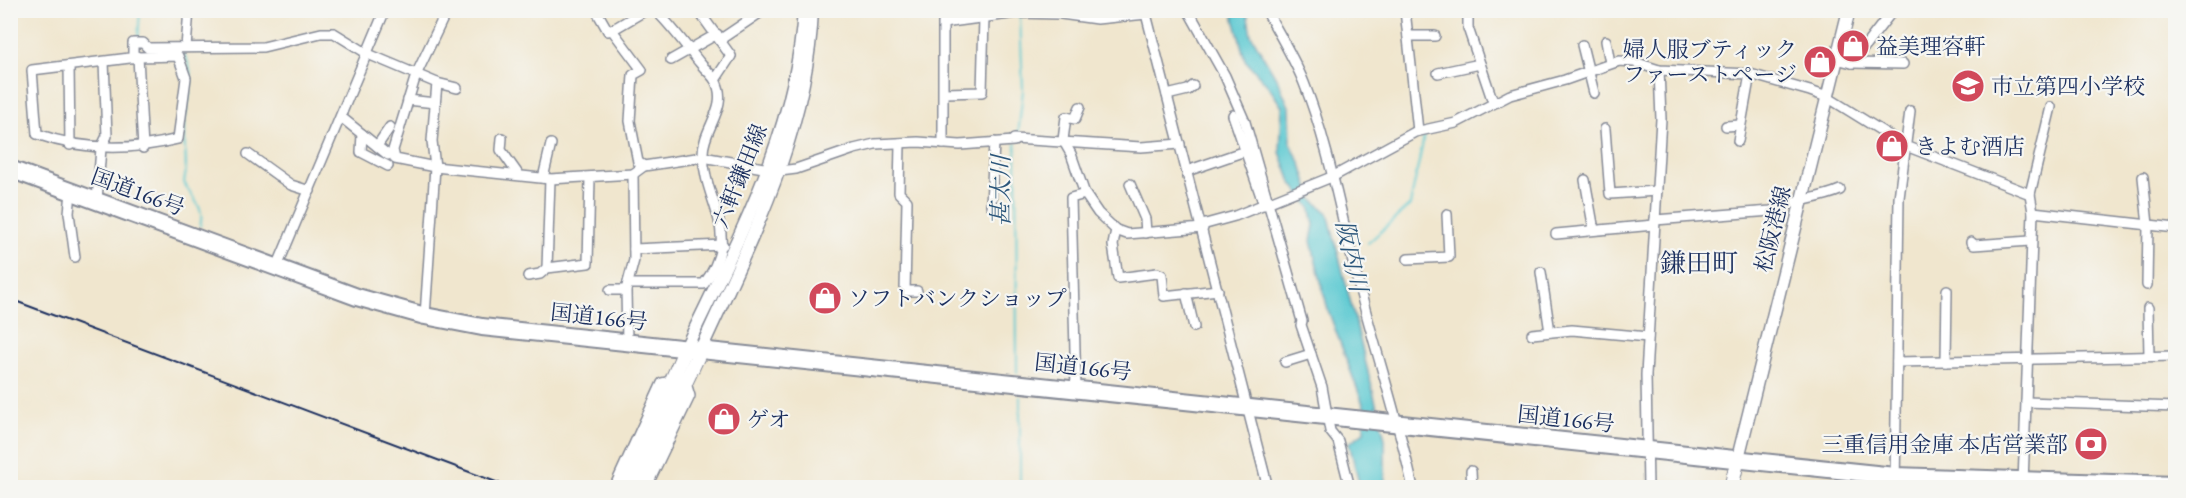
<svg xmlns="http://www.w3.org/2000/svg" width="2186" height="498" viewBox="0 0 2186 498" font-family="'EB Garamond','Noto Serif JP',serif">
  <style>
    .water { fill: #5cc9d1; stroke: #3c7c98; stroke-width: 1.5 }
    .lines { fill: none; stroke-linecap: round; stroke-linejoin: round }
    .stream { stroke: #5cc9d1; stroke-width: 2 }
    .street-casing { stroke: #868a96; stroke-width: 12 }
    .secondary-casing { stroke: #868a96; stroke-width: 15 }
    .primary-casing { stroke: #868a96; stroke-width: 16 }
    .highway-casing { stroke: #868a96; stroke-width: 20 }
    .street { stroke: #fff; stroke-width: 9 }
    .secondary { stroke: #fff; stroke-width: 12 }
    .primary { stroke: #fff; stroke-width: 14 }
    .highway { stroke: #fff; stroke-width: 16 }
    .rail { stroke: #1b2f5e; stroke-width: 2 }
    .labels { text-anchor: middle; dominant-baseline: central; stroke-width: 4.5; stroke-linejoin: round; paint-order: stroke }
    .poi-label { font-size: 22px; fill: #1b2f5e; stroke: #f6f6f2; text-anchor: start }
    .street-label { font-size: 22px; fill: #1b2f5e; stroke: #f6f6f2 }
    .water-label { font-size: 24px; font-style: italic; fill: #2b567b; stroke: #f6f6f2 }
    .quarter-label { font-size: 26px; fill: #1b2f5e; stroke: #f6f6f2 }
  </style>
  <rect width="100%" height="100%" fill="#f6f6f2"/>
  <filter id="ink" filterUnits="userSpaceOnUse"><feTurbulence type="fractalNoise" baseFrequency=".0167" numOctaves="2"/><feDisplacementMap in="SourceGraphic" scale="12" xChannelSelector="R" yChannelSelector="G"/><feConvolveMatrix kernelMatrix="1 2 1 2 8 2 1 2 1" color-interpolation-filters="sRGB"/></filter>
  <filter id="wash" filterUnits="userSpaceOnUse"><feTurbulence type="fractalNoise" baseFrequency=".008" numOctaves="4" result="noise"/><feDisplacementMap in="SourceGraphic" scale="24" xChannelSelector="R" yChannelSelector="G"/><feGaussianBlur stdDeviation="1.35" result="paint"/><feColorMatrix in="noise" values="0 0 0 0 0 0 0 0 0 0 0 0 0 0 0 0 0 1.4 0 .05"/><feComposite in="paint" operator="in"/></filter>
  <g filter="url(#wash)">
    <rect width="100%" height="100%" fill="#f0e6ce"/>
    <!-- water -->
    <polygon class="water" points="1232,11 1247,11 1251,35 1278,81 1290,109 1291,145 1301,164 1312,199 1328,213 1385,439 1385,487 1360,487 1349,443 1364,432 1364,407 1328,310 1311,241 1314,225 1311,209 1291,182 1280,152 1282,107 1269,87 1245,60"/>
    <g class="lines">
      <!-- stream -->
      <g class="stream">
        <polyline points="138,39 140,10"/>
        <path d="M 181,51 C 200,74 186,101 184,127 C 183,146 189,163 184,182 C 191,199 206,206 200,226"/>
        <polyline points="1018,136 1023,90 1020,16"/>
        <polyline points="1016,144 1017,372"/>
        <polyline points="1368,243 1410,205 1425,132"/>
        <polyline points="1020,397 1020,488"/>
      </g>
    </g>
  </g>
  <g filter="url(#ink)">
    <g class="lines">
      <defs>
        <g id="street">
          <polyline points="447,10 416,75 393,150 395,159 435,167 550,179 633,174 644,166 703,157 780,171 796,169 854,149 875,144 918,142 960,145 1014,141"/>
          <polyline points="448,10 460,14"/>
          <polyline points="596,10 608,31 612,30 642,70 633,75 630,121 638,162 644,166"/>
          <polyline points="694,10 700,13 731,56 715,80"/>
          <polyline points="1145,10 1268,488"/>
          <polyline points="1188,10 1225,76 1245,122 1302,321 1301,325 1322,387 1330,431 1338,441 1350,488"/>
          <path d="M 1266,10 C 1279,34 1294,58 1304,83 C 1331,151 1342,224 1361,294 C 1378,359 1399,422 1413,488"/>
          <polyline points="1405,10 1418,131"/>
          <polyline points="1468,10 1468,28 1493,102"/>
          <polyline points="612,30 646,10"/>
          <polyline points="1408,36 1435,36"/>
          <polyline points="721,39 764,10"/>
          <polyline points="1606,41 1610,63"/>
          <polyline points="1582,45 1594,93"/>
          <polyline points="186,47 189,10"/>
          <path d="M 178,56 L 186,78 L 178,139 C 130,151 84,151 37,134 L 32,70 L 138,57 Z"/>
          <polyline points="1836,59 1852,63 1903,64"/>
          <polyline points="671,60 717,34"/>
          <polyline points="1852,63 1890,14"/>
          <polyline points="69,66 70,145"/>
          <polyline points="1438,73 1480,64"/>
          <polyline points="437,83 457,88"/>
          <polyline points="945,93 982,92 984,17"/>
          <polyline points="1167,95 1188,90 1193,86"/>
          <polyline points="408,100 435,103"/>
          <polyline points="1080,107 1075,119 1066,117 1063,140 1071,154 1085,194 1098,213 1116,230 1113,245 1118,278 1157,273 1162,275 1164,296 1218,290"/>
          <polyline points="1233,115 1264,205"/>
          <polyline points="341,117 388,155"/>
          <polyline points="1726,126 1740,125"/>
          <polyline points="1605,129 1610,194 1657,191"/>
          <polyline points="362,134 361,152 388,166"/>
          <polyline points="502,138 501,150 518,174"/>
          <polyline points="1014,139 1141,147 1180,144"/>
          <polyline points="1738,141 1750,74"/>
          <polyline points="900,143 899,193 907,201 905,291 917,291"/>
          <polyline points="943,144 943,23 1017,13 1061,14 1097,19 1146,14"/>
          <polyline points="377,146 390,127"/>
          <polyline points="143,148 138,57 133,54 133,43 143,43 148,48 263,47 321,33 334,33 368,54 437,83 432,141 435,167 425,316"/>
          <polyline points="248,154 291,185 310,191"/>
          <polyline points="1187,171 1245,151"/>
          <polyline points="2143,177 2148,225 2147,285"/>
          <polyline points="543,178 551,144"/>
          <polyline points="1585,180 1594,230"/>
          <polyline points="1130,184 1145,219 1146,233"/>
          <polyline points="71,192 69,213 75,257"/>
          <polyline points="97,200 101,148 107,136 104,62"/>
          <polyline points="991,205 994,142"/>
          <polyline points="2033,212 2176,228"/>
          <path d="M 1655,220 L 1771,211 C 1792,199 1818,200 1840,190"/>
          <polyline points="1202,225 1235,216 1334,176 1415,132 1456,123 1510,95 1565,80 1619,61 1634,62 1659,70 1750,74 1810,91 1827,97 1906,146 2030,194"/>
          <polyline points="1116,230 1127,234 1203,228"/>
          <polyline points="1556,234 1654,225"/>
          <polyline points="1971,242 1974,245 2030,241"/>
          <polyline points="634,249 723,245"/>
          <polyline points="1408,259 1449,257 1447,214"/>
          <polyline points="277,267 385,10"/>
          <polyline points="547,268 550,179"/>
          <polyline points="1541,272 1550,332"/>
          <polyline points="528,276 540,274 547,268 588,263 590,178"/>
          <path d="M 628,284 L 704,284 C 743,232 704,205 703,153 C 703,128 730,106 715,80 C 711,74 704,68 700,63 C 685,45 672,26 655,10"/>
          <polyline points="610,290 626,290"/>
          <polyline points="1186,293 1194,327"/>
          <polyline points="2148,308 2149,356"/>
          <polyline points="1532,334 1572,330 1648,337"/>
          <polyline points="627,342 626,290 634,260 633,174"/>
          <polyline points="1946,361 1947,290"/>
          <polyline points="1285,362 1311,354"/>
          <polyline points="1897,362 2176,356"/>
          <polyline points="1076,389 1071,198 1085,194"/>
          <polyline points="2026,402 2176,407"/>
          <polyline points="1471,471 1472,488"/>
          <polyline points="2023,483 2033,212 2030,194 2051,107"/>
          <polyline points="614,488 662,383 672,381"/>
          <polyline points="646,488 690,396 686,383"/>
          <polyline points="1648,488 1646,375 1661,119 1659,70"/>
          <polyline points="1895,488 1899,198 1910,111"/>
        </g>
        <g id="secondary">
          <path d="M 686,348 C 737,240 797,133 804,10"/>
          <path d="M 701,349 C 751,239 807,133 812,10"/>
          <polyline points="1738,458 1849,10"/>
        </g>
        <g id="primary">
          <polyline points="625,488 686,348"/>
          <polyline points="636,488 701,349"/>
          <polyline points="1731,488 1738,458"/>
        </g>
        <polyline id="highway" points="10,169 357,297 425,316 482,327 1895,476 2176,485"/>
      </defs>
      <!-- street casing -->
      <use href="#street" class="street-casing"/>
      <!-- secondary casing -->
      <use href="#secondary" class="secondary-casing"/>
      <!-- primary casing -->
      <use href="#primary" class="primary-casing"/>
      <!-- highway casing -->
      <use href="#highway" class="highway-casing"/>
      <!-- street -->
      <use href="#street" class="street"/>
      <!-- secondary -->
      <use href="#secondary" class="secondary"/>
      <!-- primary -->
      <use href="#primary" class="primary"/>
      <!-- highway -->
      <use href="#highway" class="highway"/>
      <!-- rail -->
      <polyline class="rail" points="10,299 512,488"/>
    </g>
  </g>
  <!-- icons -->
  <defs>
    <symbol id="shop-disc" viewBox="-11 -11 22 22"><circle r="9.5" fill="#d1495b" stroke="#f6f6f2"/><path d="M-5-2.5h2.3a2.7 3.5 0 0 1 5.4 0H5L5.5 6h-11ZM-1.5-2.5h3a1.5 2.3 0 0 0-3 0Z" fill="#fff"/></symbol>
    <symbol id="school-disc" viewBox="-11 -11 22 22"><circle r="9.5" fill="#d1495b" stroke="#f6f6f2"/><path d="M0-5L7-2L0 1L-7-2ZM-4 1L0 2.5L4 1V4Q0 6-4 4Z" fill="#fff"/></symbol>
    <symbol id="bank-disc" viewBox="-11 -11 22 22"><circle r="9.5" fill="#d1495b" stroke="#f6f6f2"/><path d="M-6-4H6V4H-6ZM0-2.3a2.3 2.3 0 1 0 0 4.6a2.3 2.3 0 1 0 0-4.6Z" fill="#fff"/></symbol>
  </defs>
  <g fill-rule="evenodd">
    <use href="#shop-disc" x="1834" y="27" width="38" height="38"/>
    <use href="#shop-disc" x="1801" y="43" width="38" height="38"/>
    <use href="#school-disc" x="1949" y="67" width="38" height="38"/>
    <use href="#shop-disc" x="1873" y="127" width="38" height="38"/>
    <use href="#shop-disc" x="806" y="279" width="38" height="38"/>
    <use href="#shop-disc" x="705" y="400" width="38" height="38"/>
    <use href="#bank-disc" x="2072" y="425" width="38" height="38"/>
  </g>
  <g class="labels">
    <!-- poi labels -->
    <g class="poi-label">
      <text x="1876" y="46">益美理容軒</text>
      <text x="1797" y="49" text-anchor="end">婦人服ブティック<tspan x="1797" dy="25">ファーストページ</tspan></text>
      <text x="1991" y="86">市立第四小学校</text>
      <text x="1915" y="146">きよむ酒店</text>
      <text x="848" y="298">ソフトバンクショップ</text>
      <text x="747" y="419">ゲオ</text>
      <text x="2068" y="444" text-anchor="end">三重信用金庫 本店営業部</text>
    </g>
    <!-- street labels -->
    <g class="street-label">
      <text transform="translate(740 176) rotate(-68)">六軒鎌田線</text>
      <text transform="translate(138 192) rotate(20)">国道166号</text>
      <text transform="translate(1773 229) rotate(-76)">松阪港線</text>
      <text transform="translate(599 317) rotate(6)">国道166号</text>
      <text transform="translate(1083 367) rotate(6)">国道166号</text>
      <text transform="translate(1566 419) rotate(6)">国道166号</text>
    </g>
    <!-- water labels -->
    <g class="water-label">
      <text transform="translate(1000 191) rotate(-90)">甚太川</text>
      <text transform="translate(1352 256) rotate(78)">阪内川</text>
    </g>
    <!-- quarter labels -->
    <g class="quarter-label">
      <text x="1699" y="263">鎌田町</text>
    </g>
  </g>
  <!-- margin -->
  <rect width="2186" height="498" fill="none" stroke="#f6f6f2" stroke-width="36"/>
</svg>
